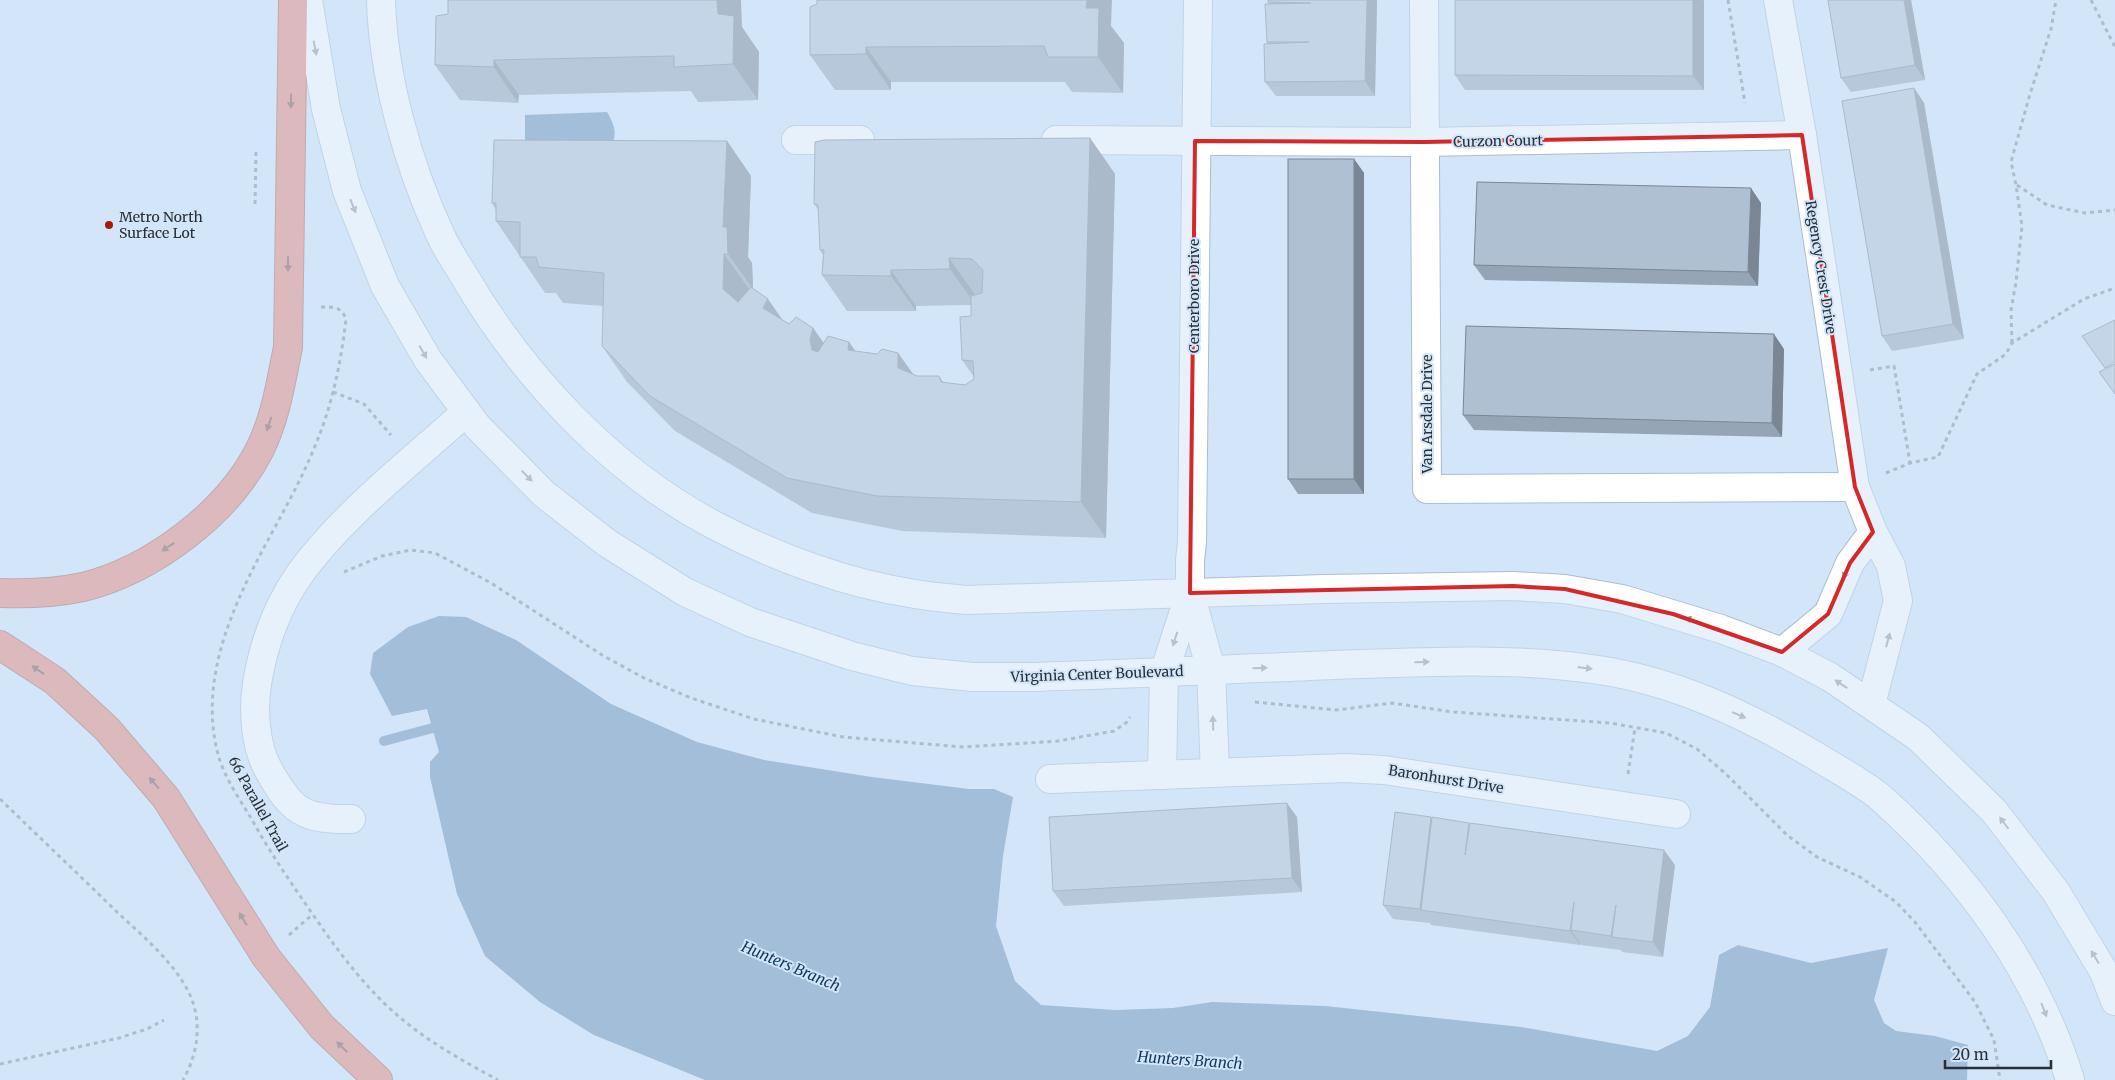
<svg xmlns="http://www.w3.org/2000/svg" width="2115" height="1080" viewBox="0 0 2115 1080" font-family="Merriweather,serif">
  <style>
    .water { fill: #698eb4 }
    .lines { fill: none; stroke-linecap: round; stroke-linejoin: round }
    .stream { stroke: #698eb4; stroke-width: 10 }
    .minor-casing { stroke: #acbdd0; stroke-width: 30 }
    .highway-casing { stroke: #a3665e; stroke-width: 30 }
    .path { stroke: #7f8c99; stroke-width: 3; stroke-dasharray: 4 4; stroke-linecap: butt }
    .minor { stroke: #fff; stroke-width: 28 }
    .highway { stroke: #e58473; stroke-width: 28 }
    .wall { fill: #96a5b5 }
    .shaded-wall { fill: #7a8693 }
    .building { fill: #afc0d2; stroke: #7a8693 }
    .oneway { fill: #94979a }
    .oneway2 { fill: #74514e }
    .marked { fill: none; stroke: #d62828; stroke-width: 4; stroke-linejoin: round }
    .poi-dot { fill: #a91905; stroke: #d3e5f8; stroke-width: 2 }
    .labels { text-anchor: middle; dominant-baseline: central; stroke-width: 4; stroke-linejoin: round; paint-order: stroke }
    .street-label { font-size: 14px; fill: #282f36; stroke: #d3e5f8 }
    .poi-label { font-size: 14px; fill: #282f36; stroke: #d3e5f8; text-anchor: start }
    .water-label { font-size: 15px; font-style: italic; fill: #0f385e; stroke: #d3e5f8 }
  </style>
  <rect width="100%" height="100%" fill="#d3e5f8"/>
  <!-- water -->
  <g class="water">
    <path d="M 607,112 C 617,129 617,136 608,154 L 525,154 L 525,115 Z"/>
    <polygon points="439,616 466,617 516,640 611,704 697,742 764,760 872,777 969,789 994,789 1013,797 1003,856 996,926 1015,981 1041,1005 1115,1010 1173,1008 1212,1002 1325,1006 1521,1027 1657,1051 1688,1036 1710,1007 1719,955 1738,945 1811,963 1888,948 1874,1000 1884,1023 1896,1031 1935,1036 1968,1045 1967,1080 705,1080 594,1035 540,1002 485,956 457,894 430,777 430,762 439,752 427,709 392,716 370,674 373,653 408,627"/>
  </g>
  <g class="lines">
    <!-- stream -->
    <polyline class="stream" points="384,741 444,725"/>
    <defs>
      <g id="minor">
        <path d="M 308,0 L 326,109 L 347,191 L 385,286 L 428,360 L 477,426 L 544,494 L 607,543 L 685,592 L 750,622 L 852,656 L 912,671 L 973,677 L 1034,677 C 1134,674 1234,669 1335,665 C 1420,662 1507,657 1592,669 C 1674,680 1749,716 1819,758 C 1840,771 1863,783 1881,798 C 1966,874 2037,970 2070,1080"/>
        <path d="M 381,0 C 383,76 408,165 440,234 C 446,248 455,261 463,274 C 521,374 609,469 712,524 C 772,556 847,584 915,594 C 931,597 948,598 965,600 L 1324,589 L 1513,586 L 1565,589 L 1622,599 L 1721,629 L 1782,652 L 1830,677 L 1918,737 L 1994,811 L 2056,892 L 2104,972 L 2115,1001"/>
        <polyline points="1198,0 1192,542 1190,560 1190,593 1211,670 1215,772"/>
        <polyline points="1424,0 1427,489 1855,487"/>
        <polyline points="1778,0 1802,135 1855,487 1873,532 1891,566 1898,601 1871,704"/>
        <polyline points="796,140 860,140"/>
        <polyline points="1056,140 1424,142 1802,135"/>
        <polyline points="1782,652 1828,614 1850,563 1873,532"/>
        <polyline points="1162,775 1164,673 1190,593"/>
        <polyline points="1050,779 1345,768 1384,770 1676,814"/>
        <path d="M 351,819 C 303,820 291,811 268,769 C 255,745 253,711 257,684 C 263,646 277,607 299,575 C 341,516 412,461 466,412"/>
      </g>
      <g id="highway">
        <path d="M 0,593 C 28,594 55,593 83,587 C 152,570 228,513 260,449 C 276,417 281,381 288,347 L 293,0"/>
        <polyline points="0,645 55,681 107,729 166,798 266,957 322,1027 378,1080"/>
      </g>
    </defs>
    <!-- minor casing -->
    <use href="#minor" class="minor-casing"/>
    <!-- highway casing -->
    <use href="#highway" class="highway-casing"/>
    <!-- path -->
    <g class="path">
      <polyline points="1728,0 1745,103"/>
      <polyline points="2091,0 2115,47"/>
      <polyline points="2017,185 2047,205 2085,213 2115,210"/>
      <polyline points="255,204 256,150"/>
      <path d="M 321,307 C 333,307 341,306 346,319 C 341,363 332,406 315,446 C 291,506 252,560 230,621 C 214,663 206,710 218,754 C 224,777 239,798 251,818 C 268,849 287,877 307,906 C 335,947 364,988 403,1020 C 432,1044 465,1062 498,1080"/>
      <polyline points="2012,343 2011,310 2016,282 2022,226 2016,185 2011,162 2030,94 2051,29 2056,0"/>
      <polyline points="1870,370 1894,366 1910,463"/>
      <polyline points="333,392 364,404 391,435"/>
      <polyline points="1886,473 1910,463 1938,457 1977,374 2006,354 2012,343 2084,299 2115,288"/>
      <polyline points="344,572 382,556 411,550 435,553 491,583 602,655 644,678 691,698 754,719 843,737 963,747 1058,741 1114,731 1126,723 1130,717"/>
      <polyline points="1255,702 1336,710 1392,703 1453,712 1610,723 1666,733 1697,749 1726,774 1787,835 1817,857 1860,877 1896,902 1915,922 1975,1002 1994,1040 2000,1080"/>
      <polyline points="1628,774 1635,728"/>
      <path d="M 0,799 C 38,836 77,873 115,910 C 140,934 170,958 187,989 C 203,1018 199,1052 183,1080"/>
      <polyline points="289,935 313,914"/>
      <polyline points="0,1064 119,1038 147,1029 164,1020"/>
    </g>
    <!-- minor -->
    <use href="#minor" class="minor"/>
    <!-- highway -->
    <use href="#highway" class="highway"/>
  </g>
  <!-- wall -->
  <g class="wall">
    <polygon points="1268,0 1377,0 1375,96 1276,96 1265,82 1269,4"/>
    <polygon points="1693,0 1703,0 1704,1 1704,90 1465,90 1455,75"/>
    <polygon points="1911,0 1925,80 1851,92 1841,78"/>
    <polygon points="817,4 1111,26 1124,43 1123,93 1072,92 1065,82 891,82 891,90 835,90 810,55"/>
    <polygon points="448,14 742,27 759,52 758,100 698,102 691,91 519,95 518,103 460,100 435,65"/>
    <polygon points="1914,88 1924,103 1964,339 1892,351 1882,336"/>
    <polygon points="1090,138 1115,174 1106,538 902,531 812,513 675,431 627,382 602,346 603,306 563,303 556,293 545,293 496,221 496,210 492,203 727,141 751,176 748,257 752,263 753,288 782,320 789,324 813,328 824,343 849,342 855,351 877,354 898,353 913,374 917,376 939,376 944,383 965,385 974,379 974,377 962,360 971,316 971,305 916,306 916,311 847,311 822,275 823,255 820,250 819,211 814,204"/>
    <polygon points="1354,159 1364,173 1364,494 1298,494 1288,479"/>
    <polygon points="1761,203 1758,286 1485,280 1474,265"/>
    <polygon points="1784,349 1782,437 1474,430 1463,415"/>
    <polygon points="1297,817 1302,892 1064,906 1053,891"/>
    <polygon points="1431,817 1432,819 1470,824 1675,865 1663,957 1622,952 1621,950 1581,945 1580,943 1580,945 1431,925 1430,923 1393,919 1383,905"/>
  </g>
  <!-- shaded-wall -->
  <g class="shaded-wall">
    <polygon points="717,0 741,0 742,27 759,52 758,100 733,64 718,14"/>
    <polygon points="1087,0 1112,0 1111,26 1124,43 1123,93 1098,57 1086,8"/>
    <polygon points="1367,0 1377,0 1375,96 1365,81"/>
    <polygon points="1693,0 1703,0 1704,1 1704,90 1693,76"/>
    <polygon points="1904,0 1911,0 1925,80 1915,65"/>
    <polygon points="866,47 891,82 891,90 866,54"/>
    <polygon points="494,60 519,95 518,103 494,67"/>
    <polygon points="1914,88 1924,103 1964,339 1953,324"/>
    <polygon points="1090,138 1115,174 1106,538 1081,502"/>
    <polygon points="727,141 751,176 748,257 752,263 753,289 728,254 723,227"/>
    <polygon points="1354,159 1364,173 1364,494 1354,479"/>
    <polygon points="1751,188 1761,203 1758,286 1748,272"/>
    <polygon points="724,254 749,289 748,325 723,289"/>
    <polygon points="949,258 974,293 975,304 950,269"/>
    <polygon points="891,270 916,306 916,311 891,276"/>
    <polygon points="768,299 793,335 763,308"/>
    <polygon points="813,328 838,364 812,350 810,339"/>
    <polygon points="1774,334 1784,349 1782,437 1772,423"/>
    <polygon points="849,342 874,377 848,350"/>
    <polygon points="898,353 923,388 898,368"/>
    <polygon points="1287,803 1297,817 1302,892 1292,878"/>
    <polygon points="1431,817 1441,832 1421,910 1430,924 1420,909"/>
    <polygon points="1664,850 1675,865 1663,957 1653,942"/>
    <polygon points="1574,902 1571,930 1580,943 1580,945 1570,931"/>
  </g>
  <!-- building -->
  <g class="building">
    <polygon points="448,0 717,0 718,14 734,16 733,64 674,67 674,56 494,60 494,67 435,65 436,16 448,14"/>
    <polygon points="817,0 1087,0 1086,8 1099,8 1098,57 1048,57 1044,46 866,47 866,54 810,55 810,7 817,4"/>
    <polygon points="1268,0 1367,0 1365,81 1265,82 1264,44 1309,42 1267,42 1265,4 1311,3 1268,2"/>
    <polygon points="1455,0 1693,0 1693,76 1455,75"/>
    <polygon points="1828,0 1904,0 1915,65 1841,78"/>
    <polygon points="1914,88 1953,324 1882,336 1842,101"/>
    <polygon points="1090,138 1081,502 877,496 787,478 650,396 602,346 604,273 539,267 536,257 520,257 520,222 496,221 496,203 492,203 494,140 727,141 723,227 727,227 728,254 724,254 723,289 738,302 751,287 768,299 763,308 789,324 796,317 813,328 810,339 812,350 818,352 828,336 849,342 848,350 877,354 882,349 898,353 898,368 917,376 939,376 941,382 965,385 974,379 973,361 962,360 960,317 971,316 971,296 982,293 983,270 972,259 949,258 950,269 891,270 891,276 822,275 824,250 820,250 818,205 814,204 815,142 824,140"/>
    <rect x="1288" y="159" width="66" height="320"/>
    <polygon points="1477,182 1751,188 1748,272 1474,265"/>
    <polygon points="2115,320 2115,362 2105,368 2082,336"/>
    <polygon points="1466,326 1774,334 1772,423 1463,415"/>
    <polygon points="2115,364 2115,394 2099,372"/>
    <polygon points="1287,803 1292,878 1053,891 1049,817"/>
    <polygon points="1395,812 1431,817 1420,909 1383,905"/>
    <polygon points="1432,817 1469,823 1465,855 1470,823 1664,850 1653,942 1612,937 1616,905 1611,936 1571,930 1574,902 1570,931 1421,910"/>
  </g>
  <!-- one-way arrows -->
  <defs><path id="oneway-solid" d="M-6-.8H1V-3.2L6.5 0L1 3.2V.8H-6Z" transform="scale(1.25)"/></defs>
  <g class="oneway">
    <use href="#oneway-solid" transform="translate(315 48) rotate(79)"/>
    <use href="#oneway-solid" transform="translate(353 206) rotate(68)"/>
    <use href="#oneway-solid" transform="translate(423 352) rotate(60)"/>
    <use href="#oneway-solid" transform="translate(527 476) rotate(45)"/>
    <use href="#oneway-solid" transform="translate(1846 572) rotate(114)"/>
    <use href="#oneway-solid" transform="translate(1692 620) rotate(-162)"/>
    <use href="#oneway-solid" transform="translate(1175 639) rotate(108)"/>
    <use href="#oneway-solid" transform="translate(1888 640) rotate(-75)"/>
    <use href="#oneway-solid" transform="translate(1422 662) rotate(-2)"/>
    <use href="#oneway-solid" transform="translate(1260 668) rotate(-2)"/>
    <use href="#oneway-solid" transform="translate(1585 668) rotate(7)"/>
    <use href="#oneway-solid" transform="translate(1841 684) rotate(-147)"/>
    <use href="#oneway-solid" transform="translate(1739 715) rotate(23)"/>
    <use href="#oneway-solid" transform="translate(1213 723) rotate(-92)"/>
    <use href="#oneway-solid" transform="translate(2004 823) rotate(-127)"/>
    <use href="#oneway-solid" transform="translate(2095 957) rotate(-121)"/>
    <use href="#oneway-solid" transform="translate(2044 1010) rotate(69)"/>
  </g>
  <g class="oneway2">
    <use href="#oneway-solid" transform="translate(291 101) rotate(91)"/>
    <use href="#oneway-solid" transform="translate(288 264) rotate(90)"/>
    <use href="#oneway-solid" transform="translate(269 424) rotate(109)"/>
    <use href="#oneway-solid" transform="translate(168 547) rotate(147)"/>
    <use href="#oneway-solid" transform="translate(38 670) rotate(-146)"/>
    <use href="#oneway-solid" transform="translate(154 783) rotate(-131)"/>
    <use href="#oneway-solid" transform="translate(243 919) rotate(-122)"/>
    <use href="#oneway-solid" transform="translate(342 1047) rotate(-135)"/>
  </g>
  <!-- marked area -->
  <path d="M0 0H2115V1080H0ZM 1802,135 L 1855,487 L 1873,532 L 1850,563 L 1828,614 L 1782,652 L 1673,614 L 1565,589 L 1513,586 L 1190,593 L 1195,141 L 1424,142 Z" fill="#d3e5f8" fill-opacity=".55" fill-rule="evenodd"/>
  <path class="marked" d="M 1802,135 L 1855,487 L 1873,532 L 1850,563 L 1828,614 L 1782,652 L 1673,614 L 1565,589 L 1513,586 L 1190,593 L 1195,141 L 1424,142 Z"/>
  <!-- markers -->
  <circle class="poi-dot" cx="109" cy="225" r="5"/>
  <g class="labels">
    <!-- street labels -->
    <g class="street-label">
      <text transform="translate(1498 141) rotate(-1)">Curzon Court</text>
      <text transform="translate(1821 267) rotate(81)">Regency Crest Drive</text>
      <text transform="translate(1194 296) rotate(-90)">Centerboro Drive</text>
      <text transform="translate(1427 414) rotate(-90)">Van Arsdale Drive</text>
      <text transform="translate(1097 674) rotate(-2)">Virginia Center Boulevard</text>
      <text transform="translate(1446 779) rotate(9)">Baronhurst Drive</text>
      <text transform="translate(258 804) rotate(61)">66 Parallel Trail</text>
    </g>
    <!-- poi labels -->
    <g class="poi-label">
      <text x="119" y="217">Metro North<tspan x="119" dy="16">Surface Lot</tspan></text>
    </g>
    <!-- water labels -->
    <g class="water-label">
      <text transform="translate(791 966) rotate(23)">Hunters Branch</text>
      <text transform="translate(1190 1060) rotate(4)">Hunters Branch</text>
    </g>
  </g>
  <!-- scale -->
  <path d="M1945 1060v8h106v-8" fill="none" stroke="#282f36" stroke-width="2.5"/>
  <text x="1952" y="1060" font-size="15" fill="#282f36" stroke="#d3e5f8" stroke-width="4" paint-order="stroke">20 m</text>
</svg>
